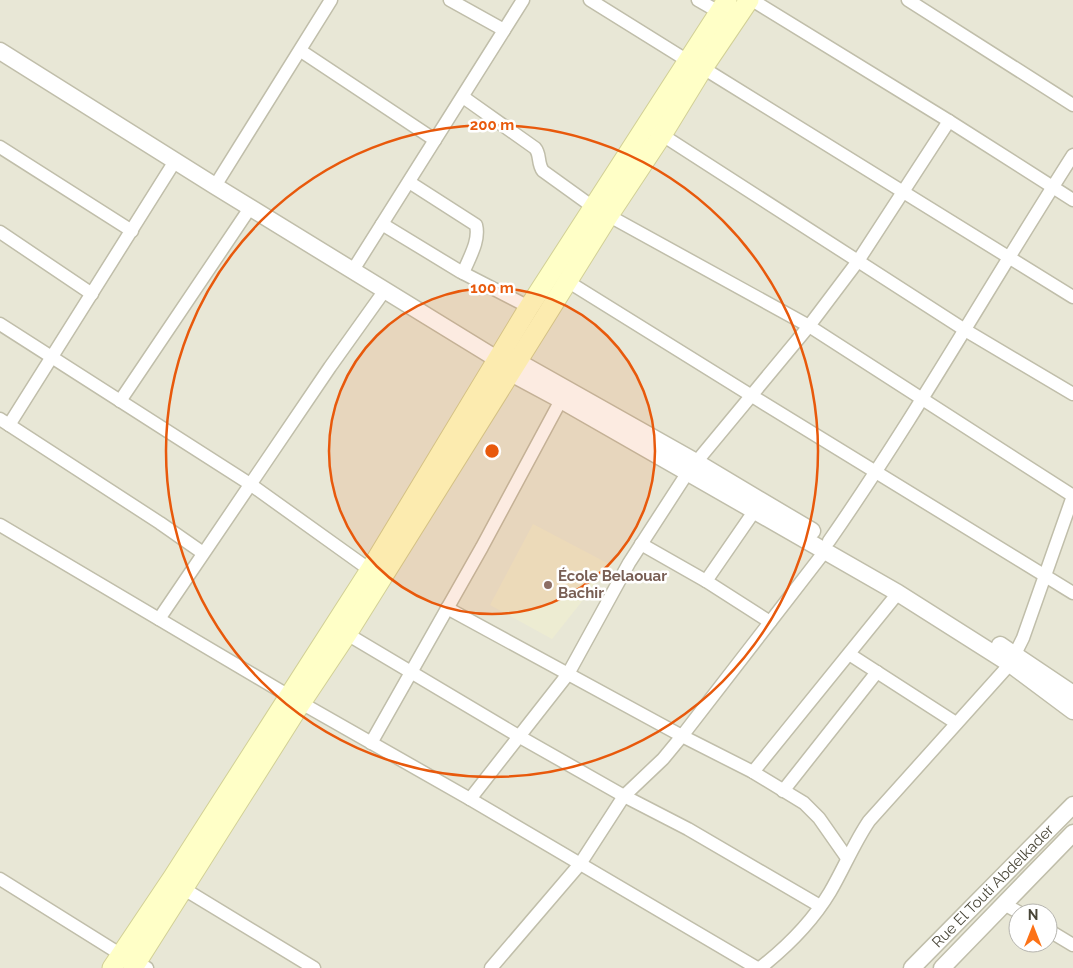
<svg xmlns="http://www.w3.org/2000/svg" width="1073" height="968" viewBox="0 0 1073 968" font-family="Raleway,sans-serif">
  <style>
    .residential { fill: #e8e7d6; fill-rule: evenodd }
    .education { fill: #edecd2 }
    .lines { fill: none; stroke-linecap: round; stroke-linejoin: round }
    .minor-casing { stroke: #c0beaa; stroke-width: 15 }
    .tertiary-casing { stroke: #c0beaa; stroke-width: 19 }
    .secondary-casing { stroke: #d2d096; stroke-width: 21 }
    .minor { stroke: #fff; stroke-width: 12 }
    .tertiary { stroke: #fff; stroke-width: 16 }
    .secondary { stroke: #ffffc7; stroke-width: 19 }
    .ring { fill: none; stroke: #e8590c; stroke-width: 2.5 }
    .education-dot { fill: #8d6e63; stroke: #fff; stroke-width: 2 }
    .labels { text-anchor: middle; dominant-baseline: central; stroke-width: 5; stroke-linejoin: round; paint-order: stroke }
    .education-label { font-size: 15px; font-weight: bold; fill: #785e54; stroke: #fff; text-anchor: start }
    .street-label { font-size: 15px; fill: #484537; stroke: #fff }
    .centre { fill: #e8590c; stroke: #fff; stroke-width: 2.5 }
    .ring-label { font-size: 15px; text-anchor: middle; font-weight: bold; fill: #e8590c; stroke: #fff; stroke-width: 5; stroke-linejoin: round; paint-order: stroke }
  </style>
  <rect width="100%" height="100%" fill="#f4f3e8"/>
  <!-- residential -->
  <path class="residential" d="M 0,0 L 1073,0 L 1073,968 L 0,968 ZM 1018,913 L 1048,913 L 1048,943 L 1018,943 Z"/>
  <!-- education -->
  <polygon class="education" points="533,524 611,565 552,639 490,605"/>
  <g class="lines">
    <defs>
      <g id="minor">
        <polyline points="450,0 504,30"/>
        <polyline points="590,0 688,61"/>
        <polyline points="698,0 719,12"/>
        <polyline points="752,0 949,121 1073,200"/>
        <polyline points="908,0 1073,105"/>
        <polyline points="301,51 435,140"/>
        <polyline points="703,68 1073,297"/>
        <path d="M 463,97 L 535,148 C 541,155 537,163 543,171 L 593,207 L 809,326 L 1073,496"/>
        <polyline points="656,131 965,330 1073,394"/>
        <polyline points="0,147 132,231"/>
        <path d="M 409,182 L 476,225 C 480,241 469,258 463,273"/>
        <polyline points="215,186 331,0"/>
        <polyline points="382,224 461,272 529,307"/>
        <polyline points="0,232 92,294"/>
        <polyline points="353,270 523,0"/>
        <polyline points="567,281 752,396 1073,593"/>
        <polyline points="0,324 250,484 370,570"/>
        <polyline points="120,401 250,208"/>
        <polyline points="0,419 160,523 203,553"/>
        <polyline points="9,425 175,161"/>
        <polyline points="755,510 706,581 770,622"/>
        <polyline points="0,525 289,696 470,799 757,968"/>
        <path d="M 829,541 C 916,416 991,283 1073,155"/>
        <polyline points="641,544 706,581"/>
        <polyline points="447,608 682,736 753,772 804,803 819,818 847,858"/>
        <polyline points="159,619 330,367 385,290"/>
        <polyline points="347,634 520,737 624,796 688,829 820,906"/>
        <polyline points="849,654 956,723"/>
        <polyline points="371,743 482,547 561,400"/>
        <polyline points="753,772 898,593"/>
        <polyline points="783,791 877,672"/>
        <polyline points="470,799 568,674 629,563 688,472 809,326 858,261 949,121"/>
        <polyline points="0,879 120,954 147,968"/>
        <polyline points="184,889 314,968"/>
        <polyline points="1004,904 1020,913"/>
        <polyline points="1048,930 1073,945"/>
        <polyline points="491,968 580,864 624,796 663,759 682,736 825,551"/>
        <path d="M 760,968 C 788,946 812,922 830,892 C 844,868 854,843 869,821 L 1010,664 L 1023,638 L 1073,496"/>
      </g>
      <g id="tertiary">
        <polyline points="0,51 215,186 492,356 494,364 561,400 898,593 1010,664 1073,711"/>
        <polyline points="506,355 696,462 812,531"/>
        <polyline points="1000,645 1073,694"/>
        <path id="s1" d="M 912,968 L 1073,805"/>
        <polyline points="942,968 1073,833"/>
      </g>
      <g id="secondary">
        <polyline points="112,968 173,877 370,570 529,307 727,0"/>
        <polyline points="133,968 301,703 347,634 609,215 662,135 703,68 749,0"/>
      </g>
    </defs>
    <!-- minor casing -->
    <use href="#minor" class="minor-casing"/>
    <!-- tertiary casing -->
    <use href="#tertiary" class="tertiary-casing"/>
    <!-- secondary casing -->
    <use href="#secondary" class="secondary-casing"/>
    <!-- minor -->
    <use href="#minor" class="minor"/>
    <!-- tertiary -->
    <use href="#tertiary" class="tertiary"/>
    <!-- secondary -->
    <use href="#secondary" class="secondary"/>
  </g>
  <!-- distance rings -->
  <circle cx="492" cy="451" r="163" fill="#e8590c" fill-opacity=".12"/>
  <g class="ring">
    <circle cx="492" cy="451" r="163"/>
    <circle cx="492" cy="451" r="326"/>
  </g>
  <!-- markers -->
  <circle class="education-dot" cx="548" cy="585" r="5"/>
  <g class="labels">
    <!-- education labels -->
    <g class="education-label">
      <text x="558" y="576">École Belaouar<tspan x="558" dy="17">Bachir</tspan></text>
    </g>
    <!-- street labels -->
    <g class="street-label">
      <text stroke="none"><textPath href="#s1" startOffset="115">Rue El Touti Abdelkader</textPath></text>
    </g>
  </g>
  <circle cx="492" cy="451" r="8" class="centre"/>
  <g class="ring-label">
    <text x="492" y="130">200 m</text>
    <text x="492" y="293">100 m</text>
  </g>
  <!-- north arrow -->
  <g transform="translate(1033 928)"><circle r="24" fill="#ffffff" stroke="#b6b5af"/>
  <path d="M0-4L9 19L0 12L-9 19Z" fill="#fc7217"/>
  <text y="-8" font-size="14" font-weight="bold" text-anchor="middle" fill="#484537">N</text>
  </g>
</svg>
